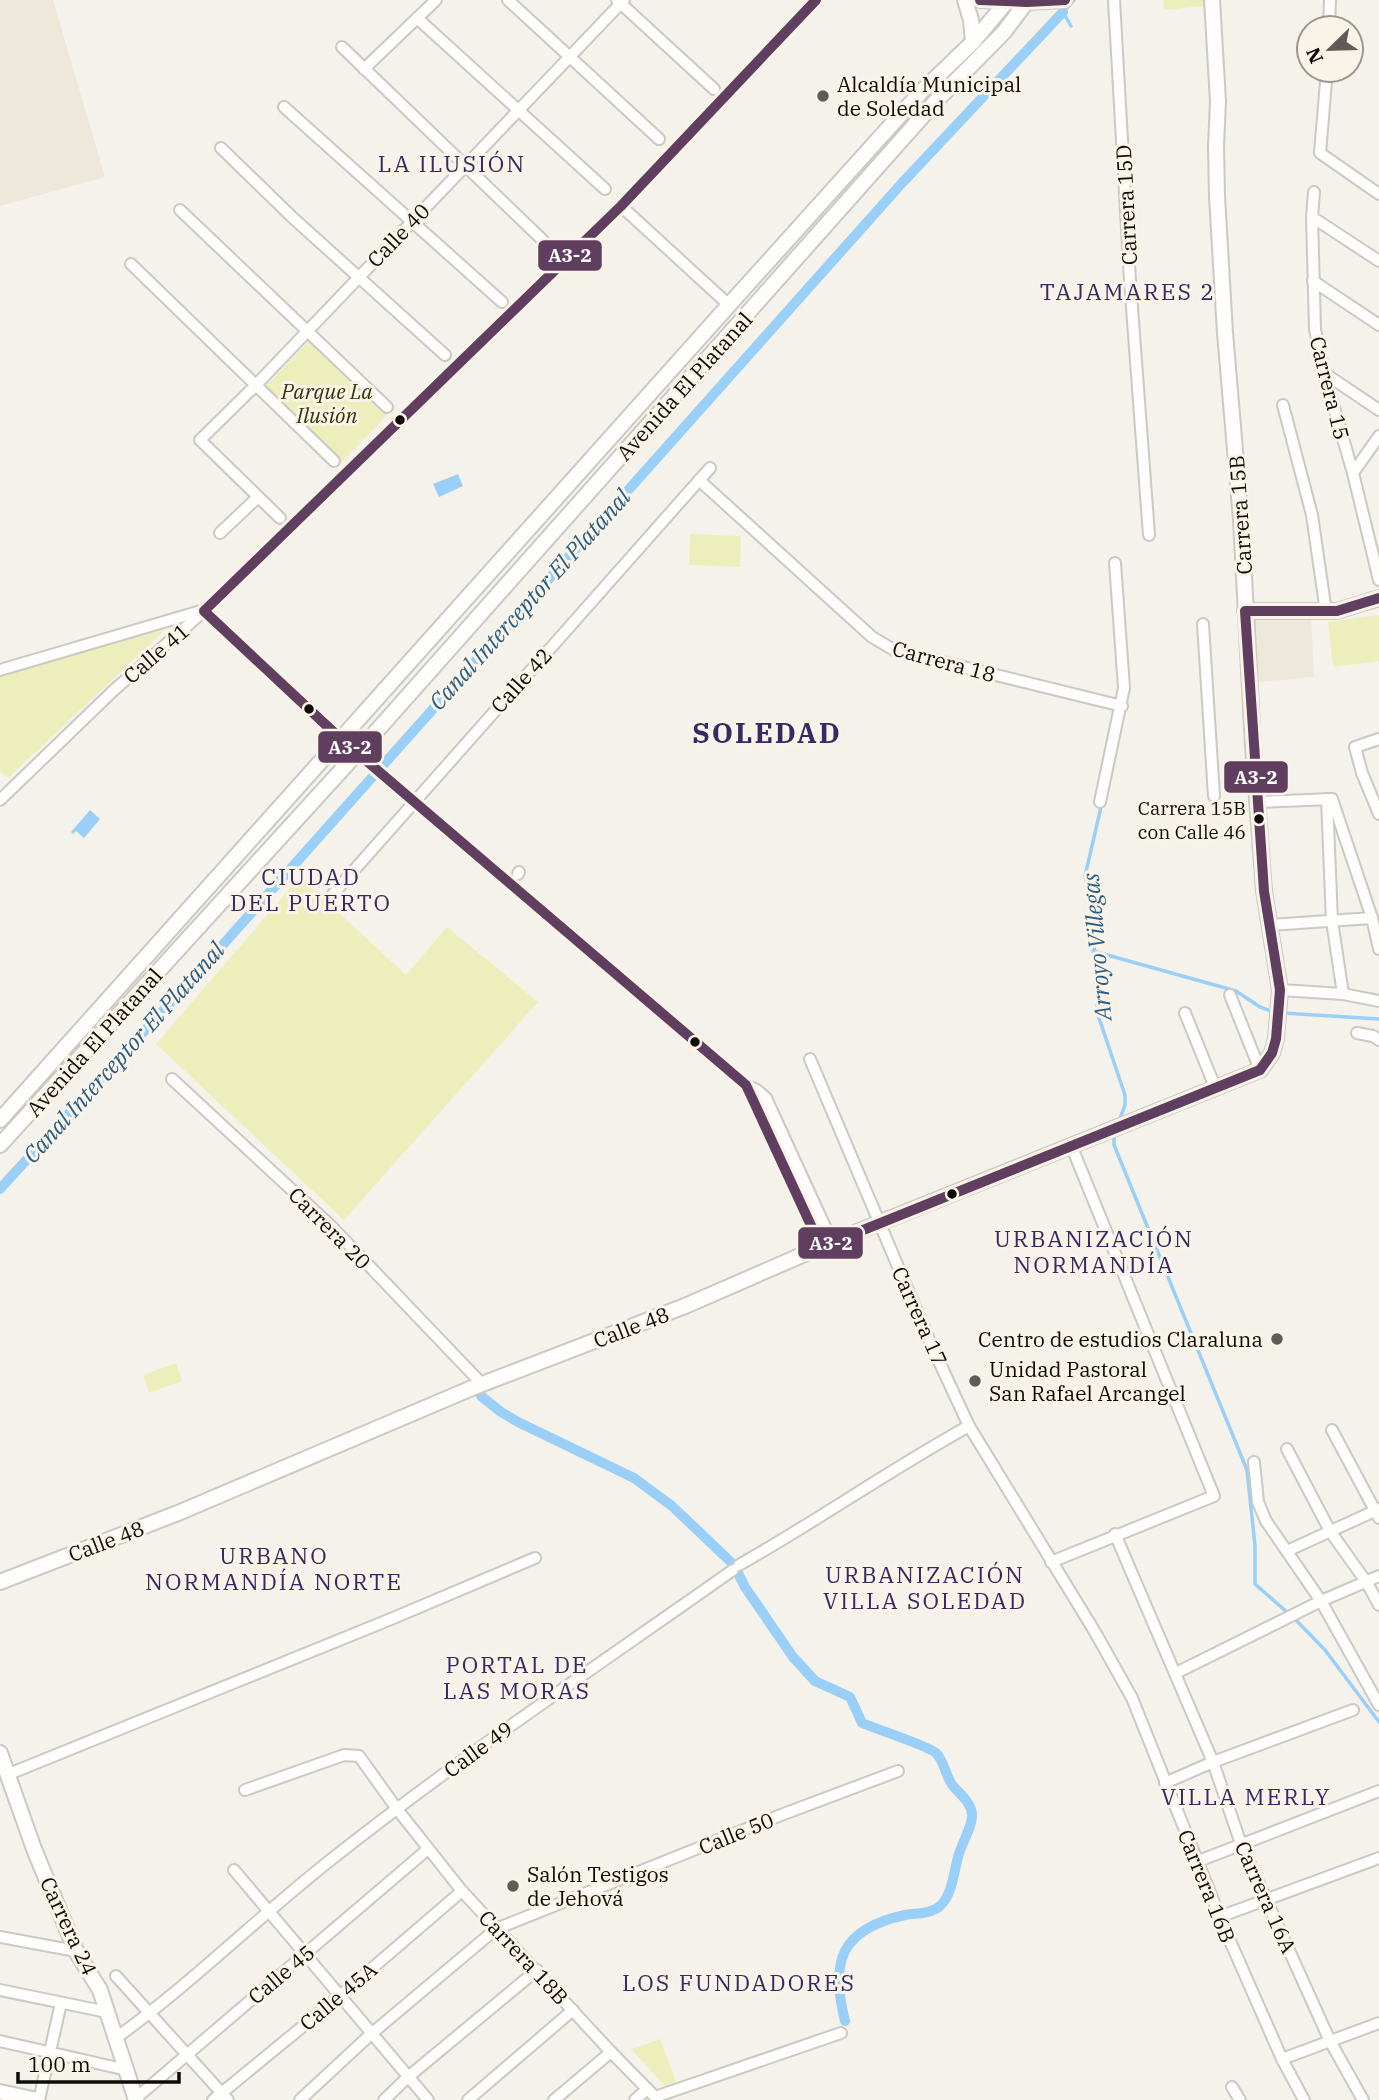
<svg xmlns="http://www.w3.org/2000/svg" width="1379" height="2100" viewBox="0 0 1379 2100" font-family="'IBM Plex Serif',serif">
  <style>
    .built { fill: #ede8da }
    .green { fill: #ecefbc }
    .water { fill: #9acff8 }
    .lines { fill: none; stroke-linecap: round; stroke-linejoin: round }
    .stream { stroke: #9acff8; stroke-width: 3.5 }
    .canal { stroke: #9acff8; stroke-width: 10 }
    .street-casing { stroke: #cbc9c3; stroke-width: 14 }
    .secondary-casing { stroke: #cbc9c3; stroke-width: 18 }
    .street { stroke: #fefdfc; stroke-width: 10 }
    .secondary { stroke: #fefdfc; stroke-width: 14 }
    .bus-1-casing { stroke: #f9f4e7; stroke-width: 16 }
    .bus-1 { stroke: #603e5f; stroke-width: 10 }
    .poi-dot { fill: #5f5c57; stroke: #f9f4e7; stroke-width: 2.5 }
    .bus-dot { fill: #0e0c08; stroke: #f9f4e7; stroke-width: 2.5 }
    .labels { text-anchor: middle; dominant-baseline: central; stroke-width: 6; stroke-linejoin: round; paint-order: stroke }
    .bus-label { font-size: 19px; fill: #0e0c08; stroke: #f9f4e7; text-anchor: end }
    .poi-label { font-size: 21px; fill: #0e0c08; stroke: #f9f4e7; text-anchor: start }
    .street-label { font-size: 21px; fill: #0e0c08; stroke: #f9f4e7 }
    .park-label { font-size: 21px; font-style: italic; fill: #31340c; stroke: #f9f4e7 }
    .neighbourhood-label { font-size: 23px; letter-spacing: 2px; fill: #342b66; stroke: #f9f4e7 }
    .water-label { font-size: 23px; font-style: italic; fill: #265c86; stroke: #f9f4e7 }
    .district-label { font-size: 28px; font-weight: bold; letter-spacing: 2px; fill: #342b66; stroke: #f9f4e7 }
    .line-badge { stroke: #f9f4e7; stroke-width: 2.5 }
    .badge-label { font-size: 19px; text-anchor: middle; font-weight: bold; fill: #fff }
  </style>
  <rect width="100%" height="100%" fill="#f5f2eb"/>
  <!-- built -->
  <g class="built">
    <polygon points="0,0 53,0 105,177 0,206"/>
    <polygon points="1252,616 1311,616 1314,677 1258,682"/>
  </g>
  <!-- green -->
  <g class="green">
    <polygon points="1163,0 1205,0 1205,6 1164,10"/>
    <polygon points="310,340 387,415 341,463 264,388"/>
    <polygon points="690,534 741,536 740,567 689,565"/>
    <polygon points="1379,615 1379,661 1333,667 1328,622"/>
    <polygon points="165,630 8,778 0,772 0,677 119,640"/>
    <polygon points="300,877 406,975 447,927 538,1002 344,1220 156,1044"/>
    <polygon points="176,1363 182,1381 149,1393 143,1375"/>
    <polygon points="660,2039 676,2082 665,2086 631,2049"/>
  </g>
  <!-- water -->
  <g class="water">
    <polygon points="458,474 463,486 439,497 433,484"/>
    <polygon points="90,810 100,819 84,838 76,831 73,834 71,832"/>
  </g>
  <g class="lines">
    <!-- stream -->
    <g class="stream">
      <polyline points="1071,26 1063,12 1074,0"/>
      <polyline points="1101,807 1085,876 1095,915 1094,963 1098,1015 1125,1095 1125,1105 1119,1121"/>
      <polyline points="1093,951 1236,991 1260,1007 1276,1013"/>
      <polyline points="1283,1013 1379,1019"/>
      <polyline points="1114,1135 1114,1145 1247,1470 1255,1546 1255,1584 1288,1613"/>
      <polyline points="1294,1618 1325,1650 1379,1722"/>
    </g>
    <!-- canal -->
    <g class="canal">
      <polyline points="0,1189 203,967 902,183 1063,12"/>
      <path d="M 481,1396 L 501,1412 L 518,1422 L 634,1478 L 672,1506 L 734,1565 L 745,1587 L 793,1657 L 815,1681 L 850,1697 L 862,1723 C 876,1729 929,1746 936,1753 C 945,1762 945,1776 953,1786 C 961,1795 973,1804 972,1817 C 971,1830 961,1844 958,1857 C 954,1871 952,1896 940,1906 C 931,1914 916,1913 905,1915 C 840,1929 830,1962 845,2021"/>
    </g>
    <defs>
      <g id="street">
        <polyline points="508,0 659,139"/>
        <polyline points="617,0 714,89"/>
        <polyline points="1114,0 1130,281 1149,535"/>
        <polyline points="417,18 605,189"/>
        <polyline points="1329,28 1330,0"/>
        <polyline points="342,47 556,253"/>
        <polyline points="364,69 436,0"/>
        <polyline points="1327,70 1320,153 1379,194"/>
        <polyline points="284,107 502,302"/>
        <polyline points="221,148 292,217 445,355"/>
        <polyline points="1314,192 1312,217 1315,329 1324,373 1353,473 1379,580"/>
        <polyline points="621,206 729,305"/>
        <polyline points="180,210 387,407"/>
        <polyline points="1312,217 1379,261"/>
        <polyline points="131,264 334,461"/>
        <polyline points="1313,281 1379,325"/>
        <polyline points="1324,373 1379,410"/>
        <polyline points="1283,405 1312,515 1326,612"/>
        <polyline points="1353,473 1379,436"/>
        <polyline points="699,480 872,637 894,650 1122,706"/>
        <polyline points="280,518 200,440 255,386 624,0"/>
        <polyline points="220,533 258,497"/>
        <polyline points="204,611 342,740 746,1085 821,1247"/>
        <polyline points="1203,624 1214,796"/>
        <polyline points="0,670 201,611"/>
        <polyline points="1379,739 1355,747 1362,773 1379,814"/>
        <polyline points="1327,799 1332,921 1343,994"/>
        <polyline points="0,800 114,690 204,611 397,425 621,206 816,0"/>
        <polyline points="1100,802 1124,688 1115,563"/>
        <polyline points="1257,802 1332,799 1372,918 1379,949"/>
        <polyline points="518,874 519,872"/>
        <polyline points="333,894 710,468"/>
        <polyline points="1269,925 1372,918"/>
        <polyline points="1280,990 1343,994 1379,1001"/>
        <polyline points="1230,995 1260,1070"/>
        <polyline points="1185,1013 1215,1087"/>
        <polyline points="1357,1033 1373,1036 1379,1040"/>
        <polyline points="810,1059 930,1342 969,1426 1095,1632 1132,1698 1223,1925 1282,2059 1304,2100"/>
        <polyline points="172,1079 332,1227 482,1384"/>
        <polyline points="746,1085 757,1090 766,1098 832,1242"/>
        <polyline points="1332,1430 1379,1518"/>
        <polyline points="1287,1449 1330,1531 1367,1583 1379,1605"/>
        <polyline points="1254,1462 1258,1502 1266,1521 1321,1601 1379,1705"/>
        <polyline points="1115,1534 1213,1762 1241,1844 1330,2041 1363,2100"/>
        <polyline points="1287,1551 1379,1509"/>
        <polyline points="1051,1562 1214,1496 1071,1145"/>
        <path d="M 739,1565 C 817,1521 891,1469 969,1426"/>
        <polyline points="1176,1673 1321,1601 1379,1576"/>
        <polyline points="9,1774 391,1619 535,1558"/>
        <polyline points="1165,1783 1213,1762 1353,1710"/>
        <polyline points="245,1790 344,1755 359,1756 397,1809 462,1891 611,2052 658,2100"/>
        <polyline points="1196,1862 1379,1791"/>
        <polyline points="234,1870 428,2100"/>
        <polyline points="1219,1917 1379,1858"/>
        <polyline points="0,1937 76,1951"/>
        <polyline points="116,1976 228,2100"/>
        <polyline points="0,1990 107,2012"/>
        <path d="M 116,2038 C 191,1984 256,1919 328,1862 C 459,1758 597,1666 733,1570"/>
        <polyline points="0,2041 127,2070"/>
        <polyline points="1282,2059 1379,2023"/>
        <polyline points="1232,2087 1240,2100"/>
        <polyline points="655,2097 841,2033"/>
        <polyline points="135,2099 428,1849"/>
        <polyline points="39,2100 61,2003"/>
        <polyline points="213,2100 341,1995 462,1891"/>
        <polyline points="300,2100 371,2034 496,1929 781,1815 898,1771"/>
        <polyline points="384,2100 408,2077 537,1970"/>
        <polyline points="468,2100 573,2010"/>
        <polyline points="554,2100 611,2052"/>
        <polyline points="635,2100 647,2089"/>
      </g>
      <g id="secondary">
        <polyline points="965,0 971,20 973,42"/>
        <polyline points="980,0 1027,2 1065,0"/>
        <polyline points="1245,611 1337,611 1379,598"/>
        <polyline points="0,1120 729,305 920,93 973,42 1008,0"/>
        <polyline points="0,1145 358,752 936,101 1004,32 1028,0"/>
        <polyline points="0,1582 178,1513 472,1388 685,1306 832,1242 1260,1070 1272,1053 1276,1039 1280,990 1264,891 1253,745 1241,520 1225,333 1217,196 1216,146 1218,101 1212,0"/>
        <polyline points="0,1753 34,1849 76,1951 100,1990 136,2100"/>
        <polyline points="0,2092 37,2100"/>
      </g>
    </defs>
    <!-- street casing -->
    <use href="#street" class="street-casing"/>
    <!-- secondary casing -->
    <use href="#secondary" class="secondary-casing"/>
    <!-- street -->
    <use href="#street" class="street"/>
    <!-- secondary -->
    <use href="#secondary" class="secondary"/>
    <defs>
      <g id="bus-1">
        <polyline points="816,0 621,206 204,611 342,740 746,1085 821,1247 1260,1070 1272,1053 1276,1039 1280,990 1264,891 1245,611 1337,611 1379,598"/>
        <polyline points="980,0 1027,2 1065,0"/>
      </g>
    </defs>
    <!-- bus-1 casing -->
    <use href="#bus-1" class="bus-1-casing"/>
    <!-- bus-1 -->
    <use href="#bus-1" class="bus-1"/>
  </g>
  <!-- markers -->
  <g class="poi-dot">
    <circle cx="823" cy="96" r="7"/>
    <circle cx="1277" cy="1339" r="7"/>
    <circle cx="975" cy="1381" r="7"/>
    <circle cx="513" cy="1886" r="7"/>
  </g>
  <g class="bus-dot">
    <circle cx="400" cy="420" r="6"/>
    <circle cx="309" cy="709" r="6"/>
    <circle cx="1259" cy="819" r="6"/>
    <circle cx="695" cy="1042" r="6"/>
    <circle cx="952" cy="1194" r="6"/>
  </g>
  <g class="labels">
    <!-- bus labels -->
    <g class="bus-label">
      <text x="1246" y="808">Carrera 15B<tspan x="1246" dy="24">con Calle 46</tspan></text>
    </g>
    <!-- poi labels -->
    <g class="poi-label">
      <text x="837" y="84">Alcaldía Municipal<tspan x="837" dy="24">de Soledad</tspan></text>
      <text x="1263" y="1339" text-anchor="end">Centro de estudios Claraluna</text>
      <text x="989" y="1369">Unidad Pastoral<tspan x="989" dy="24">San Rafael Arcangel</tspan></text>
      <text x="527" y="1874">Salón Testigos<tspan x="527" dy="24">de Jehová</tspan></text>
    </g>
    <!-- street labels -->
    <g class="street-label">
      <text transform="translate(1126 205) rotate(-93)">Carrera 15D</text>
      <text transform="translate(398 235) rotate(-46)">Calle 40</text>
      <text transform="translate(684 386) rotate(-48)">Avenida El Platanal</text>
      <text transform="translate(1330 388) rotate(76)">Carrera 15</text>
      <text transform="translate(1240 515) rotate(-94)">Carrera 15B</text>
      <text transform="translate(156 653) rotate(-41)">Calle 41</text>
      <text transform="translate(944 661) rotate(15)">Carrera 18</text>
      <text transform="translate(521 680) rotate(-48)">Calle 42</text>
      <text transform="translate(94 1042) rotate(-48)">Avenida El Platanal</text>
      <text transform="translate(330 1228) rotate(45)">Carrera 20</text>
      <text transform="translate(920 1316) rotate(66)">Carrera 17</text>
      <text transform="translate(631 1327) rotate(-21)">Calle 48</text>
      <text transform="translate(106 1541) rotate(-21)">Calle 48</text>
      <text transform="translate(478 1749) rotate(-36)">Calle 49</text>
      <text transform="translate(736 1833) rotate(-22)">Calle 50</text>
      <text transform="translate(1207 1886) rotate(68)">Carrera 16B</text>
      <text transform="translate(1266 1897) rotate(66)">Carrera 16A</text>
      <text transform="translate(69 1926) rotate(65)">Carrera 24</text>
      <text transform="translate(524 1957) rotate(47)">Carrera 18B</text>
      <text transform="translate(281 1974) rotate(-40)">Calle 45</text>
      <text transform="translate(338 1996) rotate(-40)">Calle 45A</text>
    </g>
    <!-- park labels -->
    <g class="park-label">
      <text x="327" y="391">Parque La<tspan x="327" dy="24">Ilusión</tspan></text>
    </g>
    <!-- neighbourhood labels -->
    <g class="neighbourhood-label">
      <text x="452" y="163">LA ILUSIÓN</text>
      <text x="1128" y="291">TAJAMARES 2</text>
      <text x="311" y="876">CIUDAD<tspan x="311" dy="26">DEL PUERTO</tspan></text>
      <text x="1094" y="1238">URBANIZACIÓN<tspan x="1094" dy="26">NORMANDÍA</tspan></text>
      <text x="274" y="1555">URBANO<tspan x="274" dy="26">NORMANDÍA NORTE</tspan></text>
      <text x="925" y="1574">URBANIZACIÓN<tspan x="925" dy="26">VILLA SOLEDAD</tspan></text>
      <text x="517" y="1664">PORTAL DE<tspan x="517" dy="26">LAS MORAS</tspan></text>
      <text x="1246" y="1796">VILLA MERLY</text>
      <text x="739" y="1982">LOS FUNDADORES</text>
    </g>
    <!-- water labels -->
    <g class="water-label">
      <text transform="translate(529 599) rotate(-48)">Canal Interceptor El Platanal</text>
      <text transform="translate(1096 947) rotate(-95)">Arroyo Villegas</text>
      <text transform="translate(123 1052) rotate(-48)">Canal Interceptor El Platanal</text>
    </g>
    <!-- district labels -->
    <g class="district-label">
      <text x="767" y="732">SOLEDAD</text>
    </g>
  </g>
  <g class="line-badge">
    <rect x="537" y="239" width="66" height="33" rx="7" fill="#603e5f"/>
    <rect x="317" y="730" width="66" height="34" rx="7" fill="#603e5f"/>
    <rect x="1223" y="760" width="66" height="34" rx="7" fill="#603e5f"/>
    <rect x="797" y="1226" width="67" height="34" rx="7" fill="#603e5f"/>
  </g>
  <g class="badge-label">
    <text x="570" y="262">A3-2</text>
    <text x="350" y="754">A3-2</text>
    <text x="1256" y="784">A3-2</text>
    <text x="831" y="1250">A3-2</text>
  </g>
  <!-- north arrow -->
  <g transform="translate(1330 49) rotate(247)"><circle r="33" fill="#f9f4e7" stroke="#9b978e" stroke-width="2"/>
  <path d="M0-5L12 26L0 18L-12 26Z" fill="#5f5c57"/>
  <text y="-10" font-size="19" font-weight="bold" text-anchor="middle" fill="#0e0c08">N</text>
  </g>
  <!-- scale -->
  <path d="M18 2072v10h161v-10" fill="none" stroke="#0e0c08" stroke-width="3.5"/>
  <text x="28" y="2072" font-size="21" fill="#0e0c08" stroke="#f9f4e7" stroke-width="5" paint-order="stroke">100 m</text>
</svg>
